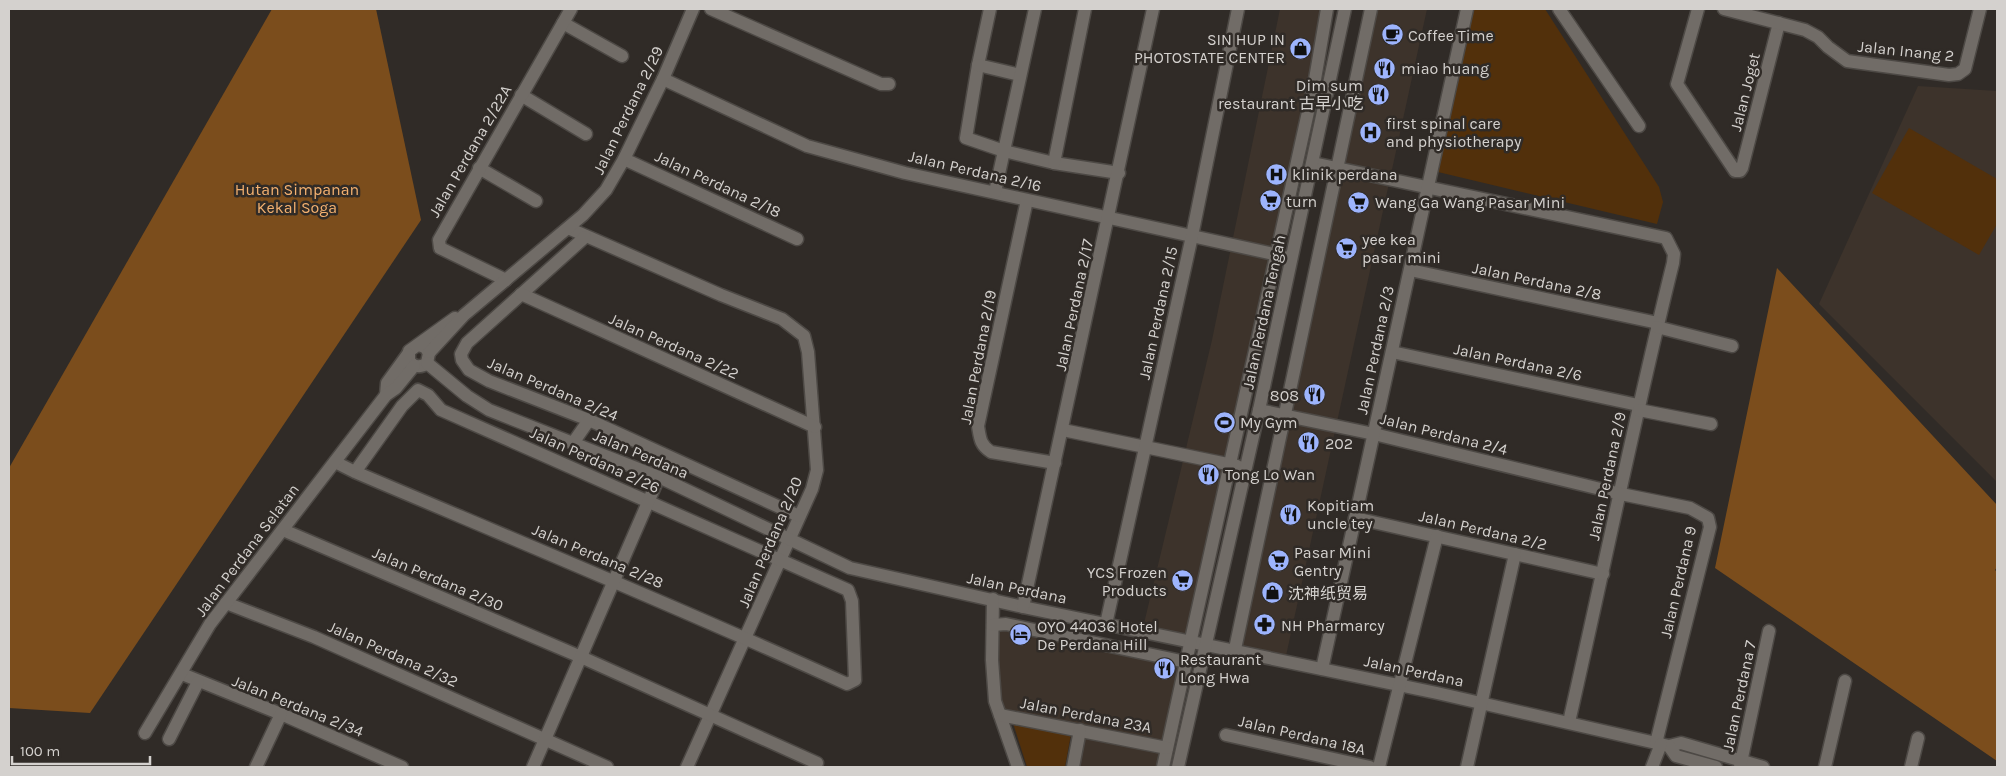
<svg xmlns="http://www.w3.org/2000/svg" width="2006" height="776" viewBox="0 0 2006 776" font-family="Karla,'Noto Sans SC',sans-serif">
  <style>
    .built { fill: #3d332b }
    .green { fill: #52300b }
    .forest { fill: #7b4d1c }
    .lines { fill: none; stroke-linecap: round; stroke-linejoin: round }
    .minor-casing { stroke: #4d4945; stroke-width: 15 }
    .minor { stroke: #716c67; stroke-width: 12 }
    .labels { text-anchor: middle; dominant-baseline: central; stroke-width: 5; stroke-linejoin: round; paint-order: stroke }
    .poi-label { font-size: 16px; fill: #d4d1ce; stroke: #302b27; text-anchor: start }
    .street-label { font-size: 16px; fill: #d4d1ce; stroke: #302b27 }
    .park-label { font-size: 16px; fill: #f4b170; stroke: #302b27 }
  </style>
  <rect width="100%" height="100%" fill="#302b27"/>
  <!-- built -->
  <g class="built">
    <polygon points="1280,9 1330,9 1193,646 1141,636 1212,340"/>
    <polygon points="1368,9 1427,9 1284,665 1231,654"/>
    <polygon points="1918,86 1997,91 1997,482 1819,304"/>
    <polygon points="989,621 1189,660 1167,767 1070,767 1076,733 998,718"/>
  </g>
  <!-- green -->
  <g class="green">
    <polygon points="1474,9 1545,9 1659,187 1663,202 1657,224 1438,172"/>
    <polygon points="1909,128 1997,179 1997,224 1979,255 1872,193"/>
    <polygon points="1012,720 1071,734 1065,767 1027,767"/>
  </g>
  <!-- forest -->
  <g class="forest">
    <polygon points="272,9 376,9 421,220 90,713 9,708 9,468"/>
    <polygon points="1777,268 1997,505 1997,567 1995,570 1997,572 1997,761 1715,568"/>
  </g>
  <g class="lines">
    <defs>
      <g id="minor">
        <polyline points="711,9 881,84 889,84"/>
        <polyline points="990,9 978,65 966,138 1004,151 1054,163 1119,173"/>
        <polyline points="1559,9 1639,126"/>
        <polyline points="1698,9 1677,84 1735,171 1740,171 1742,168 1779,23"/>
        <polyline points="1724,9 1805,30 1818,37 1828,47 1847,61 1949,75 1958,74 1965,69 1980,9"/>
        <polyline points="563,23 622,56"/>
        <polyline points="978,65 1020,75"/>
        <polyline points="663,79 807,146 905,173 1283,256"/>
        <polyline points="521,95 586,134"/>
        <polyline points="624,159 797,239"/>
        <polyline points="1054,163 1085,9"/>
        <path d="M 1313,163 L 1666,238 L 1674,254 L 1673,263 C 1635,415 1604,569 1569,722"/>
        <polyline points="479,168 536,201"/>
        <polyline points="995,192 1035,9"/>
        <path d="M 1027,200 L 978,426 C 980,438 980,445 991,452 L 1055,463"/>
        <polyline points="568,228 721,295 782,319 804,336 808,352 817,470 812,489 687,767"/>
        <polyline points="585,237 467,343 461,354 462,360 469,370 489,381 589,420 799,516"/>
        <polyline points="1410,270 1658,323"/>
        <polyline points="506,280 440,248 439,240 571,9"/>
        <polyline points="521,294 815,427"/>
        <polyline points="1657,327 1732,346"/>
        <path d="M 418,345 L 425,347 L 429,353 L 427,363 C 421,368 414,367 409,361 L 409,351 L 455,318"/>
        <polyline points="1392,352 1638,405"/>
        <polyline points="429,353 464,315 583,215 606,190 624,159 663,79 693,9"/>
        <polyline points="427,363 467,396 489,410 659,477 850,568 1023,607 1437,693 1669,746 1681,743 1763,767"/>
        <polyline points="386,395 387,383 408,354"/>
        <polyline points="1259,410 1374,434 1621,494 1690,508 1708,518 1710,527 1656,743"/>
        <polyline points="1639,410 1711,424"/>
        <polyline points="1063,430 1237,466"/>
        <polyline points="573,443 589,420"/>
        <path d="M 335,462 L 355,472 C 520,542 685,610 847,684 L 855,680 L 852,601 L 848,590 L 441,410 L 428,395 L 418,390 L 402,406 L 355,472"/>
        <polyline points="1355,518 1603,574"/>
        <polyline points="283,530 581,657 817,763"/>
        <polyline points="993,599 992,660 995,701 1018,767"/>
        <polyline points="226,603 314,637 607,767"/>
        <polyline points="1023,607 1153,9"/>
        <polyline points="1106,624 1192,236 1238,9"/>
        <polyline points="993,625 1006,624 1186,662 1163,767"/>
        <polyline points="1235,649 1371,9"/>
        <polyline points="1186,662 1314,85 1327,9"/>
        <polyline points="1322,669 1467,9"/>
        <polyline points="182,674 281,714 402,767"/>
        <polyline points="1000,715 1167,748"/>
        <polyline points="145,733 210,624 386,395 396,388 414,366"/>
        <polyline points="1226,735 1370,767"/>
        <polyline points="169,739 198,682"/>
        <polyline points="1669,746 1676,756 1716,767"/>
        <polyline points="256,767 281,714"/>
        <polyline points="533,767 659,477"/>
        <polyline points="1073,767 1080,730"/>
        <polyline points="1178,767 1259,410 1345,9"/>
        <polyline points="1379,767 1437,536"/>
        <polyline points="1467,767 1515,554"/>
        <polyline points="1652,767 1661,744"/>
        <polyline points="1740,767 1769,631"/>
        <polyline points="1825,767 1845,681"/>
        <polyline points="1911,767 1918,738"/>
      </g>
    </defs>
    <!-- minor casing -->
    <use href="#minor" class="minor-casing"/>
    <!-- minor -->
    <use href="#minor" class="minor"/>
  </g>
  <!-- icons -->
  <defs>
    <symbol id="cafe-disc" viewBox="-11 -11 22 22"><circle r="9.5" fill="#9db4fd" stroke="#302b27"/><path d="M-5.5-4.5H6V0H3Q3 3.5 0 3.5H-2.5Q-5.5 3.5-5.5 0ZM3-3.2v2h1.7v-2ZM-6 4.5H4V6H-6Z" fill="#111"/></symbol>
    <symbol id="shop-disc" viewBox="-11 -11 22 22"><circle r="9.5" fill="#9db4fd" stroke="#302b27"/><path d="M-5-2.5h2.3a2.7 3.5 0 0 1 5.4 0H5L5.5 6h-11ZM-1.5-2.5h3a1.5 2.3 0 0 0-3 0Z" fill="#111"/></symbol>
    <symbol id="restaurant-disc" viewBox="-11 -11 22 22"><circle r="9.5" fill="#9db4fd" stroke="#302b27"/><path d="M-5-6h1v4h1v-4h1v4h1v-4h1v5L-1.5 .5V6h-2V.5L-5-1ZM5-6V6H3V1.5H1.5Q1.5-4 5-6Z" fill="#111"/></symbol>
    <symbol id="hospital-disc" viewBox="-11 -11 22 22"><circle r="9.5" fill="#9db4fd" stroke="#302b27"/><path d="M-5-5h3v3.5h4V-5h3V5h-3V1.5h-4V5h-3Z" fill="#111"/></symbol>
    <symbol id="supermarket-disc" viewBox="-11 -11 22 22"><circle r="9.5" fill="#9db4fd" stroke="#302b27"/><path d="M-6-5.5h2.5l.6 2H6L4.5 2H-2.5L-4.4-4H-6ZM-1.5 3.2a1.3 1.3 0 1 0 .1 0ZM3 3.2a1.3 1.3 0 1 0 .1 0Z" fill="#111"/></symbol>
    <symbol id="stadium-disc" viewBox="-11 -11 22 22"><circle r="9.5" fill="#9db4fd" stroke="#302b27"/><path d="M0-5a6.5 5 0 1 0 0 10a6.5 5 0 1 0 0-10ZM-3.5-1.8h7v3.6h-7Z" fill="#111"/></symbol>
    <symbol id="pharmacy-disc" viewBox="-11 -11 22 22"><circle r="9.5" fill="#9db4fd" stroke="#302b27"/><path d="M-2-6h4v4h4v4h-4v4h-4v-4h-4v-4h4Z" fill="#111"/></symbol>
    <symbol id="hotel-disc" viewBox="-11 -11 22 22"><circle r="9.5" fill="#9db4fd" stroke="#302b27"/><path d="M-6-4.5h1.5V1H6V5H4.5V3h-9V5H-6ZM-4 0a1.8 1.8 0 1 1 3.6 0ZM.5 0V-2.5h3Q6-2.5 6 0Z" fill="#111"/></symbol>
  </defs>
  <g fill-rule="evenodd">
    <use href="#cafe-disc" x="1380" y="22" width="25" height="25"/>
    <use href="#shop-disc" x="1288" y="36" width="25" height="25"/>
    <use href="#restaurant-disc" x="1372" y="56" width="25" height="25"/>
    <use href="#restaurant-disc" x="1366" y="82" width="25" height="25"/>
    <use href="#hospital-disc" x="1358" y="120" width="25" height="25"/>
    <use href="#hospital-disc" x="1264" y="162" width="25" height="25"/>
    <use href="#supermarket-disc" x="1258" y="188" width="25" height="25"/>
    <use href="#supermarket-disc" x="1346" y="190" width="25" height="25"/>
    <use href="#supermarket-disc" x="1334" y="236" width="25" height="25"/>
    <use href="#restaurant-disc" x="1302" y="382" width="25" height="25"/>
    <use href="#stadium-disc" x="1212" y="410" width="25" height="25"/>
    <use href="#restaurant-disc" x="1296" y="430" width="25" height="25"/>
    <use href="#restaurant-disc" x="1196" y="462" width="25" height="25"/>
    <use href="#restaurant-disc" x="1278" y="502" width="25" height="25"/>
    <use href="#supermarket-disc" x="1266" y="548" width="25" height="25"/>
    <use href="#supermarket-disc" x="1170" y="568" width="25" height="25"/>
    <use href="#shop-disc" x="1260" y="580" width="25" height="25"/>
    <use href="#pharmacy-disc" x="1252" y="612" width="25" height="25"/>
    <use href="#hotel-disc" x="1008" y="622" width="25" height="25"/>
    <use href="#restaurant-disc" x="1152" y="656" width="25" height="25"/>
  </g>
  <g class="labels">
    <!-- poi labels -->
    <g class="poi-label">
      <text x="1408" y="35">Coffee Time</text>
      <text x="1285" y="39" text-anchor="end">SIN HUP IN<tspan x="1285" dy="18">PHOTOSTATE CENTER</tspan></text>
      <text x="1401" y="68">miao huang</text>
      <text x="1363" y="85" text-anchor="end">Dim sum<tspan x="1363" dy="18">restaurant 古早小吃</tspan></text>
      <text x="1386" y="123">first spinal care<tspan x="1386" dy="18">and physiotherapy</tspan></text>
      <text x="1292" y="174">klinik perdana</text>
      <text x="1286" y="201">turn</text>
      <text x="1375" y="202">Wang Ga Wang Pasar Mini</text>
      <text x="1362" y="239">yee kea<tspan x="1362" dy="18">pasar mini</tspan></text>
      <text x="1299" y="395" text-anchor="end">808</text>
      <text x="1240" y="422">My Gym</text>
      <text x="1325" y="443">202</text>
      <text x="1225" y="474">Tong Lo Wan</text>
      <text x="1307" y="505">Kopitiam<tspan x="1307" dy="18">uncle tey</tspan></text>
      <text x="1294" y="552">Pasar Mini<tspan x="1294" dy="18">Gentry</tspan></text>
      <text x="1167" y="572" text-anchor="end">YCS Frozen<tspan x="1167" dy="18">Products</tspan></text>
      <text x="1288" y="593">沈神纸贸易</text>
      <text x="1281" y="625">NH Pharmarcy</text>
      <text x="1037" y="626">OYO 44036 Hotel<tspan x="1037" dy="18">De Perdana Hill</tspan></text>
      <text x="1180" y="659">Restaurant<tspan x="1180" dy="18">Long Hwa</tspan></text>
    </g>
    <!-- street labels -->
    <g class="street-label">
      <text transform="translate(1906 51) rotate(6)">Jalan Inang 2</text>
      <text transform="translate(1745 92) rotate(-76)">Jalan Joget</text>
      <text transform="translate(628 110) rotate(-64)">Jalan Perdana 2/29</text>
      <text transform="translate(470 151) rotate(-60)">Jalan Perdana 2/22A</text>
      <text transform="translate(975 171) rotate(13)">Jalan Perdana 2/16</text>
      <text transform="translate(718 184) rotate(25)">Jalan Perdana 2/18</text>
      <text transform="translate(1537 281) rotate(12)">Jalan Perdana 2/8</text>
      <text transform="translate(1074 305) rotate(-78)">Jalan Perdana 2/17</text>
      <text transform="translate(1264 312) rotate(-78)">Jalan Perdana Tengah</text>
      <text transform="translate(1158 313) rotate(-78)">Jalan Perdana 2/15</text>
      <text transform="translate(674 346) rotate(24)">Jalan Perdana 2/22</text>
      <text transform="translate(1375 350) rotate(-78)">Jalan Perdana 2/3</text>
      <text transform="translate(978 357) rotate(-79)">Jalan Perdana 2/19</text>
      <text transform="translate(1518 362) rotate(12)">Jalan Perdana 2/6</text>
      <text transform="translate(553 389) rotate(23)">Jalan Perdana 2/24</text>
      <text transform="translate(1444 434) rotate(14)">Jalan Perdana 2/4</text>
      <text transform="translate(641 454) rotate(23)">Jalan Perdana</text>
      <text transform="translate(595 460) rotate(24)">Jalan Perdana 2/26</text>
      <text transform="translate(1607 476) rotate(-78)">Jalan Perdana 2/9</text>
      <text transform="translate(1483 530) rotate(13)">Jalan Perdana 2/2</text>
      <text transform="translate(770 542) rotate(-67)">Jalan Perdana 2/20</text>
      <text transform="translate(247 550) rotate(-53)">Jalan Perdana Selatan</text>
      <text transform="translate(598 556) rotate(23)">Jalan Perdana 2/28</text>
      <text transform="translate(438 579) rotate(23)">Jalan Perdana 2/30</text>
      <text transform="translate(1678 582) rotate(-77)">Jalan Perdana 9</text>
      <text transform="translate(1017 588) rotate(12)">Jalan Perdana</text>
      <text transform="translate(393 654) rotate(24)">Jalan Perdana 2/32</text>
      <text transform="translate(1414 671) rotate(12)">Jalan Perdana</text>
      <text transform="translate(1739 696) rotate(-78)">Jalan Perdana 7</text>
      <text transform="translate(298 706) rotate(22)">Jalan Perdana 2/34</text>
      <text transform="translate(1086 715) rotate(11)">Jalan Perdana 23A</text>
      <text transform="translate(1302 735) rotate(13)">Jalan Perdana 18A</text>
    </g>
    <!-- park labels -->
    <g class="park-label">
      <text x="297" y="189">Hutan Simpanan<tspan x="297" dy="18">Kekal Soga</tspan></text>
    </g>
  </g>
  <!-- border -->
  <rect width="2006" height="776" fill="none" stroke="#d4d1ce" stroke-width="20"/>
  <!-- scale -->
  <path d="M12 756v8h138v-8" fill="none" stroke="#d4d1ce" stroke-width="2.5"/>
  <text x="20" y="756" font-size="15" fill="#d4d1ce" stroke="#302b27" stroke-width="4" paint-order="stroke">100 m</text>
</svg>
